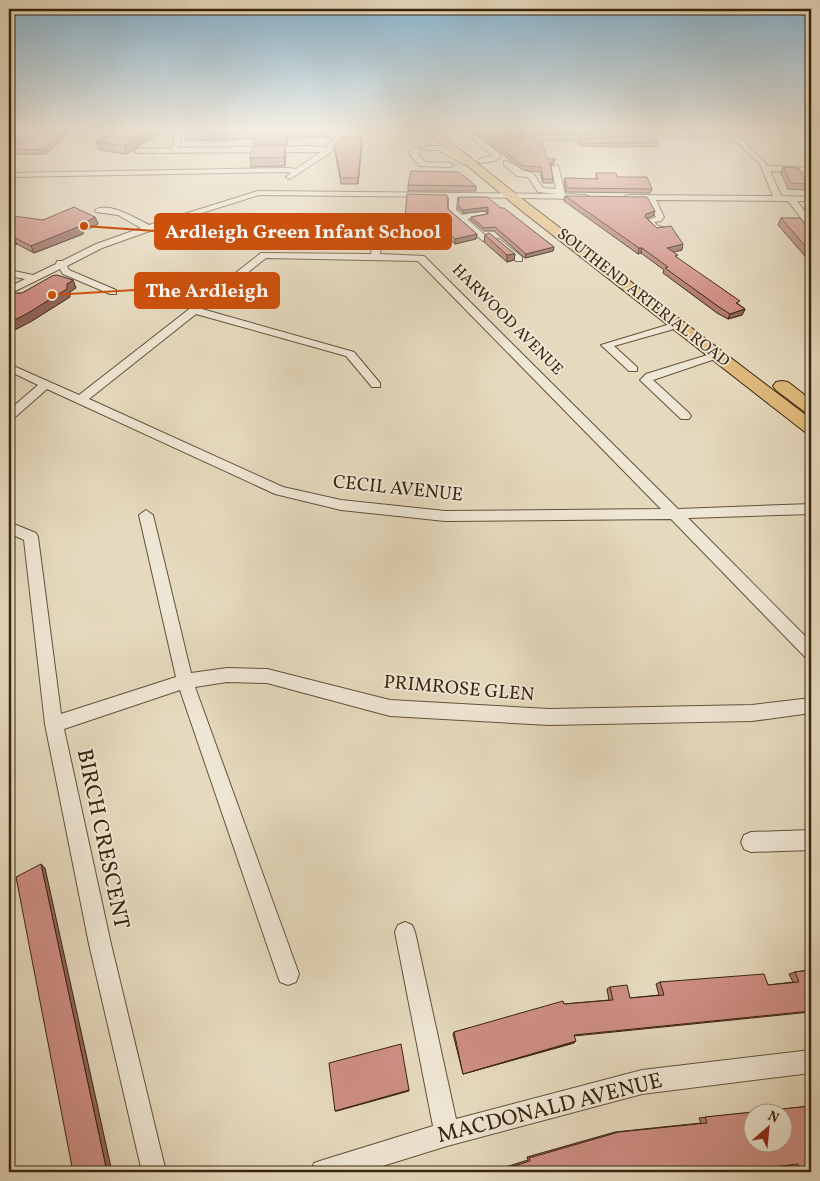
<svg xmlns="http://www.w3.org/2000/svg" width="820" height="1181" viewBox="0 0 820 1181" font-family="Vollkorn,serif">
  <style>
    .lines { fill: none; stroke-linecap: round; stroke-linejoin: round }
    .minor-tunnel { stroke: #c3b69b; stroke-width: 8; stroke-dasharray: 8 4; stroke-linecap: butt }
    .minor-casing { stroke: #64523a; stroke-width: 2 }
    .highway-casing { stroke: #39240e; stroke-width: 2 }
    .minor { fill: #efe7d5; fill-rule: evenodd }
    .highway { fill: #e3bd7f; fill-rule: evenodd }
    .wall { fill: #b27b72; stroke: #39240e }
    .shaded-wall { fill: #91645d; stroke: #39240e }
    .building { fill: #cf8f85; stroke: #39240e; fill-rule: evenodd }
    .labels { text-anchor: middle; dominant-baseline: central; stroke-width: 4; stroke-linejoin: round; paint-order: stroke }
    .far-street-label { font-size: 16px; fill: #39240e; stroke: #efe7d5 }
    .street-label { font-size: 19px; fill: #39240e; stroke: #efe7d5 }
    .near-street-label { font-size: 22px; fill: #39240e; stroke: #efe7d5 }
    .leader { fill: none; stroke: #ce510c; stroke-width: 2 }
    .callout-dot { fill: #ce510c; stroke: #efe7d5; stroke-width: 2 }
    .callout { fill: #ce510c; stroke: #ce510c; stroke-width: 2 }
    .callout-label { font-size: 20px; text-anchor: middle; font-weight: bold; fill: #fff }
  </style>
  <rect width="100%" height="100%" fill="#e6dabe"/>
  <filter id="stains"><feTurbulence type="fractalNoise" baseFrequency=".004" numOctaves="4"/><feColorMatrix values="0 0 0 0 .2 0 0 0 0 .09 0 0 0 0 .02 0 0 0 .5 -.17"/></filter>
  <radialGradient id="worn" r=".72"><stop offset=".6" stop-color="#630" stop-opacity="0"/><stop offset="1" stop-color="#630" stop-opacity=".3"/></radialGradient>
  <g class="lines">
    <!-- minor-tunnel -->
    <polyline class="minor-tunnel" points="417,150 430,148"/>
    <defs>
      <g id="minor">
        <polygon points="345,129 353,129 330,153 290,179 286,177 291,173 288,172 9,177 9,173 288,168 296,169 321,152 138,153 134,151 138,149 172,148 175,137 164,136 167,132 182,133 179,148 313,146 325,148"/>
        <polygon points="461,129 468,129 500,154 500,158 494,161 479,163 479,159 493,156"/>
        <polygon points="809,129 806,131 737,134 768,166 811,168 810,172 770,171 781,196 811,197 811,201 797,201 811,220 811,228 808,227 788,201 656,200 664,217 661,221 654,222 658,226 670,229 666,232 655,232 645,221 656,217 647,200 628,199 624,197 628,195 773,196 760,164 729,135 607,140 523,140 519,138 523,136 607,136"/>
        <polygon points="26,139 33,141 9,154 9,149"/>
        <polygon points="430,146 442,146 473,163 466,165 438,150 427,150 427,146"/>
        <polygon points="414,148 420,148 418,154 425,162 450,163 454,165 450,167 420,166 410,155 410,151"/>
        <path d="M 504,161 C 512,161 521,171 533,173 L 543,188 L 556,189 L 551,167 L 558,165 L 565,194 L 585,195 L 589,197 L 585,199 L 457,197 L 456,210 L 462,215 L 483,211 L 487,214 L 467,219 L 486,236 L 486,240 L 483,241 L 449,213 L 449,197 L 259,195 L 189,217 L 102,248 L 67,266 L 69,270 L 116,290 L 116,294 L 110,294 L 63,274 L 60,269 L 9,294 L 9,287 L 25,279 L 9,276 L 9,270 L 33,275 L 56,264 L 57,261 L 62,261 L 96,244 L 141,228 L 118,215 L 96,212 L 95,210 C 108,201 137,219 149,225 L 258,191 L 557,194 L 538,192 L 528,177 L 517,176 L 504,165 Z"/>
        <path d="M 345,225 L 422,226 L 423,228 L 419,231 L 383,230 L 380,254 L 424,256 L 678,509 L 811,504 L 811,514 L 688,518 L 811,642 L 811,659 L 805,657 L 671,519 L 445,521 L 341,510 L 275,494 L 47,389 L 13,419 L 9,420 L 9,410 L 38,385 L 9,371 L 9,364 L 79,395 L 261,253 L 371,254 L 374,230 L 348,230 L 345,229 ZM 266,258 L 418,261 L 661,509 L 445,511 L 341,500 L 283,487 L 89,399 L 196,314 L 346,356 L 372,387 L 380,387 L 380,383 L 354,352 L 202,309 Z"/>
        <polygon points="499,239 522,257 522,261 516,261 496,244 496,240"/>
        <polygon points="677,322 682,325 681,327 614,346 637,367 637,371 629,371 601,345"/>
        <polygon points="717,352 722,355 721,357 653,380 689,413 691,416 689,419 681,419 640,380 646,374"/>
        <polygon points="146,510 153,515 191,673 227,668 267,669 390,700 549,709 752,705 811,698 811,713 752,721 549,725 390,716 267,683 227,682 195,687 299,974 296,982 288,985 280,982 277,974 180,690 64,729 111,944 166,1172 142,1172 89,944 45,724 24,540 9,533 9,522 36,533 38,537 61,714 176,677 139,515"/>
        <polygon points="811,830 811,850 751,852 744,849 741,842 744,835 751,832"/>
        <polygon points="405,922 412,925 415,932 456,1119 642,1070 811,1050 811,1073 642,1094 447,1146 363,1172 311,1172 314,1163 323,1160 433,1126 395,932 398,925"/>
      </g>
      <g id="highway">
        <polygon points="423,129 434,129 530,205 811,419 811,434 805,432 522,211"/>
        <polygon points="782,381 788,382 811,400 811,413 805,412 776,390 773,386 776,382"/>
      </g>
    </defs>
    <!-- minor casing -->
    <use href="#minor" class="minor-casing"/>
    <!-- highway casing -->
    <use href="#highway" class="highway-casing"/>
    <!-- minor -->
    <use href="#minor" class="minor"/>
    <!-- highway -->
    <use href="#highway" class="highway"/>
  </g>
  <!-- wall -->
  <g class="wall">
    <polygon points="48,129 46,154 13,154 11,149"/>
    <polygon points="117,129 159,129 160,133 126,154 99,150 96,142"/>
    <polygon points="183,129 329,129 330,137 287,138 287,145 254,145 254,139 185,141 183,130"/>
    <polygon points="470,129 646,129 645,132 523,134 520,136 547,159 555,159 554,164 551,166 553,179 553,183 543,183 540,172 523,170"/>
    <polygon points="579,138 658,142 657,146 624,147 580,146 578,142"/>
    <polygon points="362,143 358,184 341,184 334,145"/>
    <polygon points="286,154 285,166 251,167 250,158"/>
    <polygon points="783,167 807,184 804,190 788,189 781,173"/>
    <polygon points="596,173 617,177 652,189 650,193 566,192 564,182 565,178 596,179"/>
    <polygon points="408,185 476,186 476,191 408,191"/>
    <polygon points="565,196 655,211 653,216 647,218 657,228 682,250 673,252 677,258 745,309 742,315 728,319 717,313 663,273 664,270 641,253 638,254 564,201"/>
    <polygon points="459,197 501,208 554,247 553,251 525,258 494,231 484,231 471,220 471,217 487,214 487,211 463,213 458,209"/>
    <polygon points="448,209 477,234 476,239 455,244 432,224 405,223 405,218"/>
    <polygon points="95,217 98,224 83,232 83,234 34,253 17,244 9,251 9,219 43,220"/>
    <polygon points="781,218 811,231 811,263 778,225"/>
    <polygon points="485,235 515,254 514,260 507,262 484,242"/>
    <polygon points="811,970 811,1012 574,1036 574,1043 463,1074 453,1034 454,1032 564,1004 609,1000 607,989 610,987 630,998 659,995 656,984 660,982 768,985 793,982 789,974 795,972"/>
    <polygon points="811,1106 811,1172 793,1172 791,1165 732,1172 489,1172 528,1160 527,1157 615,1132 701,1123 699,1118"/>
  </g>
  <!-- shaded-wall -->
  <g class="shaded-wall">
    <polygon points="26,129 37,129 38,130 9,147 9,139"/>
    <polygon points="68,129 74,129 46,154 44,150"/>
    <polygon points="150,129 159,129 160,133 126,154 124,146"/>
    <polygon points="286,129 287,138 287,145 285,134"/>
    <polygon points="523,130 523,134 518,136 517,139 519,132"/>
    <polygon points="362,137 362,143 358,184 358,178"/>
    <polygon points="285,145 286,154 285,166 284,157"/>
    <polygon points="555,159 554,164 549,167 550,163"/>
    <polygon points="488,207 487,211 463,213 463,210"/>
    <polygon points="655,211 653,216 644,219 646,214"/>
    <polygon points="95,217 98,224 83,232 83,234 34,253 31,246 79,226"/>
    <polygon points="477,234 476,239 455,244 455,239"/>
    <polygon points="13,237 17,244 9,251 9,241"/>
    <polygon points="683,244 682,250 666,254 667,248"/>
    <polygon points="554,247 553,251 525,258 526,254"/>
    <polygon points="639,248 642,248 641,253 638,254"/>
    <polygon points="515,254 514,260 507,262 507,255"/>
    <polygon points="73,280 76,288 70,292 70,297 32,321 9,333 9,323"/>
    <polygon points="745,309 742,315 728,319 730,314"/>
    <polygon points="41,864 45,868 112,1172 107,1172"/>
    <polygon points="576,1041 574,1043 463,1074"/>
    <polygon points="409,1090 409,1091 337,1111 335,1111"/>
  </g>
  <!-- building -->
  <g class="building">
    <polygon points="9,129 26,129 9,139"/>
    <polygon points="48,129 68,129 44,150 11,149"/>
    <polygon points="117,129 150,129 124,146 96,142"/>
    <polygon points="183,129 235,129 183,130"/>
    <polygon points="254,129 286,129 285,134 253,134"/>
    <polygon points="476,129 604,129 523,130 519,132 518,134 523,137 541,138 547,159 555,159 550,163 553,179 543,179 541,167 523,166"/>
    <polygon points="653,136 658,142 625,143 580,143 579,138"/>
    <polygon points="342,137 362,137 358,178 341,178 334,145"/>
    <polygon points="285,145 284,157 250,158 252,146"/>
    <polygon points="783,167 799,168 807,184 791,183"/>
    <polygon points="411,171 459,172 476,186 408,185"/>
    <polygon points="596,173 616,173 617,177 647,177 652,189 567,188 565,178 598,179"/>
    <polygon points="407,194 447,195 448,209 477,234 455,239 432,218 405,218"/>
    <polygon points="565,196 647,197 655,211 646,214 645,217 657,228 671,226 683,244 667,248 678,255 675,256 740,301 736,303 745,309 730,314 719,307 665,268 668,267 642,248 639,248"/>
    <polygon points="459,197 487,197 501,208 504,208 554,247 526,254 495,227 484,228 471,217 488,214 488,207 463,210 458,206"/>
    <polygon points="74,207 95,217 79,226 80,226 31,246 13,237 9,241 9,219 13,216 43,220"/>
    <polygon points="781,218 800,218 811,231 811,253"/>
    <polygon points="489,233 515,254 507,255 485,235"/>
    <polygon points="57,275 73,280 67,284 67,289 28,313 9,323 9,295 13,293 22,293 52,276"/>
    <polygon points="41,864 107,1172 73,1172 16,877"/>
    <polygon points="811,970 811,1011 574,1035 576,1041 463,1074 454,1032 563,1001 564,1004 613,1000 610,987 627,985 630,998 664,995 660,982 764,974 768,985 799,982 795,972"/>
    <polygon points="401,1044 409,1090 335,1111 329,1063"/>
    <path d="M 811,1106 L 811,1172 L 801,1172 L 798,1164 L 732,1172 L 626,1172 L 625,1171 L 619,1172 L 494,1172 L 530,1161 L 529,1158 L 619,1132 L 707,1123 L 705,1117 ZM 752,1114 L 782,1114 L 782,1144 L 752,1144 Z"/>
  </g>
  <!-- sky -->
  <linearGradient id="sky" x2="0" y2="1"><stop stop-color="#87b6d3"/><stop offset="0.44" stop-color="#f4eee2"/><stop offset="1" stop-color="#f4eee2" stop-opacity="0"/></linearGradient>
  <rect width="820" height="294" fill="url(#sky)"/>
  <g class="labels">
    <!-- far-street labels -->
    <g class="far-street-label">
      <text transform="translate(643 298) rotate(38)">SOUTHEND ARTERIAL ROAD</text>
      <text transform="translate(507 320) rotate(45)">HARWOOD AVENUE</text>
    </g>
    <!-- street labels -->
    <g class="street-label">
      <text transform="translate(398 489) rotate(6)">CECIL AVENUE</text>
      <text transform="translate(459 689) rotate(5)">PRIMROSE GLEN</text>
    </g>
    <!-- near-street labels -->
    <g class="near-street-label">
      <text transform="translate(102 839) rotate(78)">BIRCH CRESCENT</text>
      <text transform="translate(550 1109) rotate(-14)">MACDONALD AVENUE</text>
    </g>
  </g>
  <!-- callouts -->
  <path class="leader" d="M84 226L155 231M52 295L135 290"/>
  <g class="callout-dot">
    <circle cx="84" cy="226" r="5"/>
    <circle cx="52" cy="295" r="5"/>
  </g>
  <g class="callout">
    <rect x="155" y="214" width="296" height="35" rx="5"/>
    <rect x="135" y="273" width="144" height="35" rx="5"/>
  </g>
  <g class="callout-label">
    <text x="303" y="238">Ardleigh Green Infant School</text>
    <text x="207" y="297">The Ardleigh</text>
  </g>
  <!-- margin -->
  <rect width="820" height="1181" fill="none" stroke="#e6dabe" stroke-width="30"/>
  <rect x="10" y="10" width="800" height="1161" fill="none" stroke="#39240e" stroke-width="2.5"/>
  <rect x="15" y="15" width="790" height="1151" fill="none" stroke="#39240e"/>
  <!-- north arrow -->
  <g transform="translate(768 1128) rotate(27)"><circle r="24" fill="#efe7d5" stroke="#a69985"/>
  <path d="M0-4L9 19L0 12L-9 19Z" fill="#8f2418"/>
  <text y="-8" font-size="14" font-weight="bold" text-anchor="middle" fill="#39240e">N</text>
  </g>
  <rect width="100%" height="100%" filter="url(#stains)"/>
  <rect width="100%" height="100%" fill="url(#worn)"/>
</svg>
